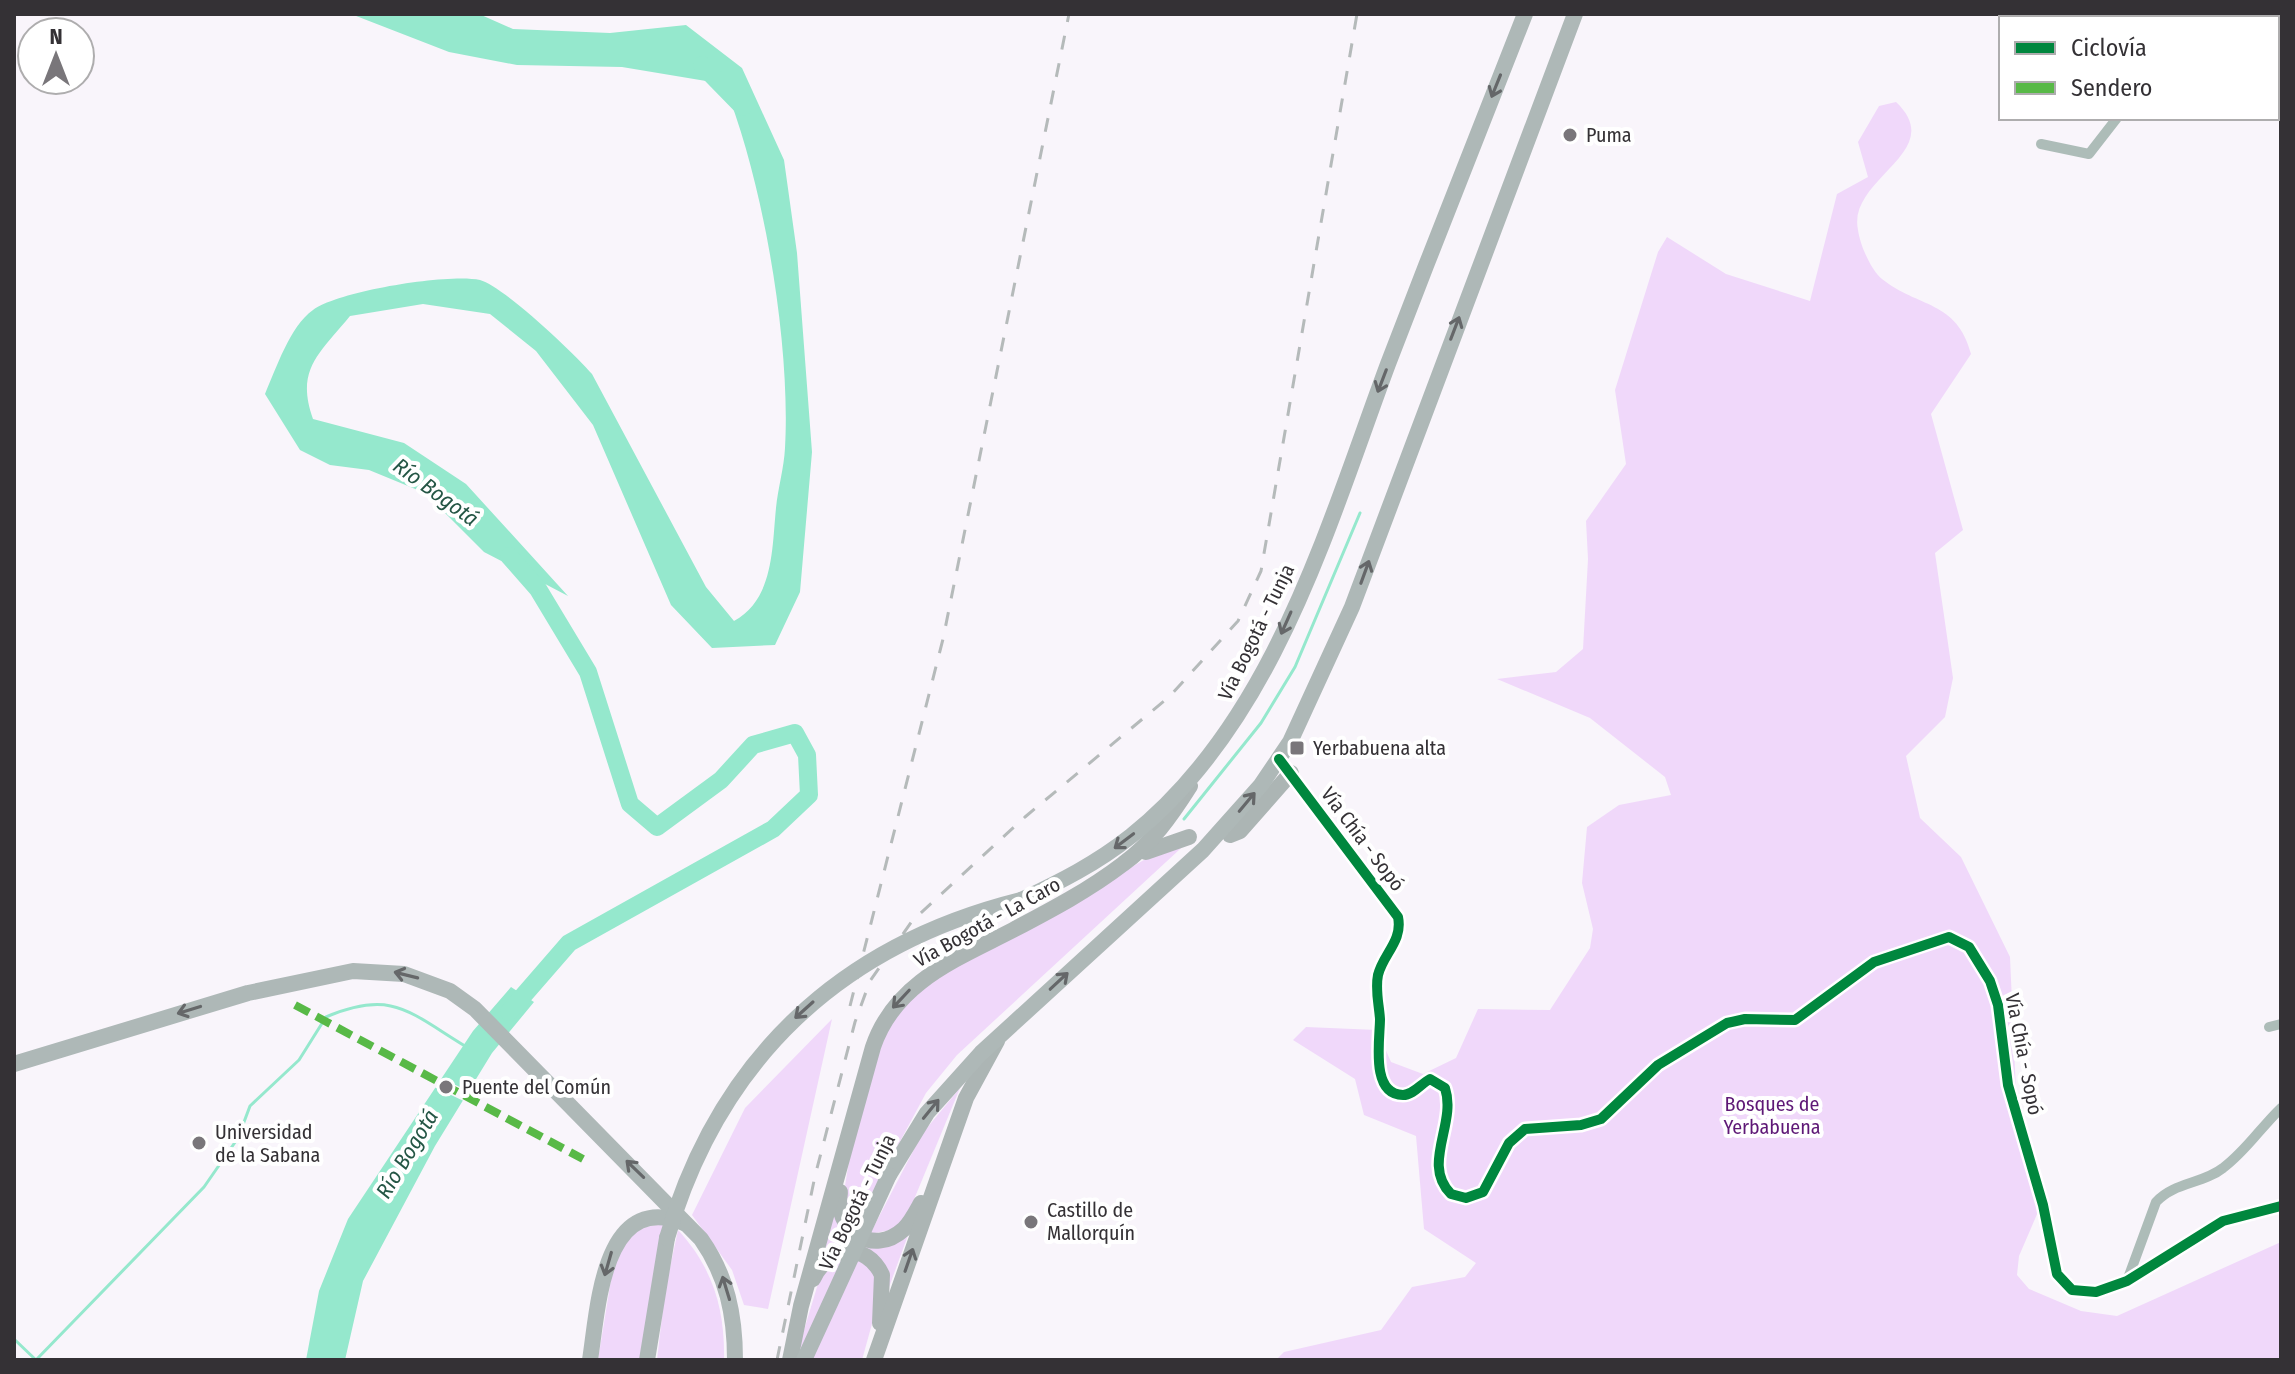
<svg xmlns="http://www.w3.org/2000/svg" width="2295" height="1374" viewBox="0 0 2295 1374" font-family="'Fira Sans Condensed',sans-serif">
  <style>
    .green { fill: #f0d8fa }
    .water { fill: #95e8cd }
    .pier { fill: #f9f5fb }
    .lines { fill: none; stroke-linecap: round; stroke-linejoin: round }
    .stream { stroke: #95e8cd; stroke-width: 3 }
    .river { stroke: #95e8cd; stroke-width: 18 }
    .minor { stroke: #adbcb8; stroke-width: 10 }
    .tertiary { stroke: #adbcb8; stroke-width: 12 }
    .primary { stroke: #acb5b4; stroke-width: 16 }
    .trunk { stroke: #aeb8b7; stroke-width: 16 }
    .rail { stroke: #b5baba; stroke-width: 3; stroke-dasharray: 14 14; stroke-linecap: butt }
    .trunk-bridge { stroke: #aeb8b7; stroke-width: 16 }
    .quiet { stroke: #58b947; stroke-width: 8; stroke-dasharray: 16 8; stroke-linecap: butt }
    .cycleway-casing { stroke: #fff; stroke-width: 15 }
    .cycleway { stroke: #00873e; stroke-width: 10 }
    .oneway { stroke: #656769 }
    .oneway2 { stroke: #646668 }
    .poi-dot { fill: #79767a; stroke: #fff; stroke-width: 3 }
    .labels { text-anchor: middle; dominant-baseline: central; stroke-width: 8; stroke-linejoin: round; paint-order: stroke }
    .poi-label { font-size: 20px; fill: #343135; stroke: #fff; text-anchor: start }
    .street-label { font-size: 20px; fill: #343135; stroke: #fff }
    .park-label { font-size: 20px; fill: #5e1876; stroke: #fff }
    .water-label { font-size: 22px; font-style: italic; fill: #245645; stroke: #fff }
  </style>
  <rect width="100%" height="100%" fill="#f9f5fb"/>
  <!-- green -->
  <g class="green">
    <path d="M 1896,102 C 1949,152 1847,178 1858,230 C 1860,245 1871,270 1882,279 C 1918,308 1957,300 1971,354 L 1931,414 L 1963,530 L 1935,553 L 1953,678 L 1945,717 L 1906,756 L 1920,818 L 1961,857 L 2010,957 L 2018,1137 L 2041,1205 L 2019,1256 L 2017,1275 L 2029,1289 L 2081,1311 L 2117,1316 L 2281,1242 L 2281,1360 L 1276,1360 L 1284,1352 L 1381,1330 L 1412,1287 L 1465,1277 L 1476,1263 L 1424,1229 L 1416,1136 L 1364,1115 L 1355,1079 L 1293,1040 L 1306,1027 L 1377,1030 L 1391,1062 L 1423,1074 L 1456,1058 L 1478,1009 L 1550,1010 L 1590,948 L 1593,929 L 1582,883 L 1587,827 L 1619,805 L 1671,795 L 1665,777 L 1590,718 L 1497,679 L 1556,672 L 1583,649 L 1588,559 L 1586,521 L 1626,464 L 1615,390 L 1658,252 L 1667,237 L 1726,274 L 1810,301 L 1837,194 L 1868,177 L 1858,142 L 1879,106 Z"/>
    <polygon points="1192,838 957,1055 926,1093 854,1227 848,1219 844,1192 849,1161 880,1046 891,1020 926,984 1165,848"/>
    <polygon points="832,1019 768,1309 744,1305 732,1270 692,1215 745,1108"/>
    <polygon points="960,1088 908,1214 896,1229 870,1234 922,1134"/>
    <polygon points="832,1211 852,1239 911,1227 888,1290 889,1279 842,1245 820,1257"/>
    <polygon points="666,1223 642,1360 598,1360 615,1255 636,1229"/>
    <path d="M 678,1230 C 713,1268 725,1309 724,1360 L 657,1360 L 665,1291 Z"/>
    <polygon points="835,1258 862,1260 874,1270 878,1302 862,1360 795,1360 820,1277"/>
  </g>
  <!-- water -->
  <g class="water">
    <path d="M 351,14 L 479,14 L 513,29 L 610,33 L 686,25 L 742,68 L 784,160 L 797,253 L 812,452 L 800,592 L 775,645 L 712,648 L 671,605 L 593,425 L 536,351 L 490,314 L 423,304 L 350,316 C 320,353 295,369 313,419 L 404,443 L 466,484 L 568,596 L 484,552 L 425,493 L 369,470 L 330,465 L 300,450 L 265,394 C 276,369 290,326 313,310 C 338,291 449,273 480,280 C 503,286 574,353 592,374 L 706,587 L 734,621 C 774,599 772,548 776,508 C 778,488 784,468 785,448 C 791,343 763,180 724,84 L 622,67 L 517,65 L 449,52 Z"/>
    <polygon points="511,987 534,1002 492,1053 435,1146 363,1281 345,1360 306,1360 319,1291 348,1219 473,1031"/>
  </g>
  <!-- pier -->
  <polygon class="pier" points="438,1077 473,1093 468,1103 432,1086"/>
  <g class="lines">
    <!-- stream -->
    <g class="stream">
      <polyline points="1184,819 1261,723 1295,667 1360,513"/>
      <path d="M 14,1339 L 36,1360 L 204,1187 L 238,1138 L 250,1106 L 299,1060 L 326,1017 C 392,989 409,1012 465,1046"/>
    </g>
    <!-- river -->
    <g class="river">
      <polyline points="702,65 743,107"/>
      <polyline points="509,556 538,589 588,672 630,804 657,827 721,780 753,745 795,733 807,755 809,795 773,829 569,943 509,1012"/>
    </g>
    <!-- minor -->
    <g class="minor">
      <polyline points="2037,14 2040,18"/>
      <polyline points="2277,72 2281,67"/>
      <polyline points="2041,144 2089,154 2117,118"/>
      <polyline points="2269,1027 2281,1024"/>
      <path d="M 2127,1281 L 2156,1202 C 2174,1182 2203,1184 2223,1168 C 2246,1151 2261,1127 2281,1108"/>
    </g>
    <!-- tertiary -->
    <path class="tertiary" d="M 1286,767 L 1398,917 C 1403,941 1383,954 1378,975 C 1375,990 1379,1004 1380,1019 C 1380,1039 1370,1095 1403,1095 C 1413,1095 1421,1084 1430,1079 L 1445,1088 C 1457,1124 1421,1164 1451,1194 L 1466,1198 L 1483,1192 L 1509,1143 L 1525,1129 L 1581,1125 L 1601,1119 L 1658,1065 L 1727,1023 L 1745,1019 L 1795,1020 L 1874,962 L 1949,937 L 1969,947 L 1990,981 L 1998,1005 L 2008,1085 L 2043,1205 L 2057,1274 L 2072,1290 L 2096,1292 L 2127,1281 L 2223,1221 L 2281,1206"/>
    <!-- primary -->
    <g class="primary">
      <polyline points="1230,835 1240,831 1291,773"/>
      <polyline points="1146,852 1189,837"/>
      <path d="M 840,1192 C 834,1229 872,1258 904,1229 C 911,1222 916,1212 921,1203"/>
      <path d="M 813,1279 C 828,1246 866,1241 882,1275 L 880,1323"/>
      <path d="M 790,1360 L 801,1306 L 873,1047 C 895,982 957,959 1013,930 C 1051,910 1089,890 1123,864 C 1152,843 1171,816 1190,786"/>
      <polyline points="874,1360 966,1098 997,1041"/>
    </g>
    <!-- trunk -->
    <g class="trunk">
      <path d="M 1021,900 C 1060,882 1097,863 1131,836 C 1273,723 1327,528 1388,364 C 1433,247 1479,130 1525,14"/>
      <path d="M 14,1064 L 248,993 L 353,971 L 404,974 L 450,991 L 475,1009 L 701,1239 C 727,1276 735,1315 735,1360"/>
      <polyline points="889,1175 927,1113 981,1053 1203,850 1261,785 1290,742 1352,607 1575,14"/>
      <path d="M 590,1360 C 598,1310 602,1190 684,1223"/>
      <polyline points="647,1360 667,1238"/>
    </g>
    <!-- rail -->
    <g class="rail">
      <polyline points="850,1006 943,639 1069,14"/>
      <polyline points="777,1360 815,1176 855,1022 870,981 912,921 1025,817 1170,696 1238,621 1261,571 1357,14"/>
    </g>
    <!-- trunk-bridge -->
    <g class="trunk-bridge">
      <path d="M 667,1238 C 719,1059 840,945 1021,900"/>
      <polyline points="804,1360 889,1175"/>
    </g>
    <!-- quiet -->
    <polyline class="quiet" points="295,1005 583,1159"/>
    <defs>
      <path id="cycleway" d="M 1279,759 L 1398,917 C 1403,941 1383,954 1378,975 C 1375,990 1379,1004 1380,1019 C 1380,1039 1370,1095 1403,1095 C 1413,1095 1421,1084 1430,1079 L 1445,1088 C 1457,1124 1421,1164 1451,1194 L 1466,1198 L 1483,1192 L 1509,1143 L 1525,1129 L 1581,1125 L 1601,1119 L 1658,1065 L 1727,1023 L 1745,1019 L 1795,1020 L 1874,962 L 1949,937 L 1969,947 L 1990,981 L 1998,1005 L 2008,1085 L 2043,1205 L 2057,1274 L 2072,1290 L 2096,1292 L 2127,1281 L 2223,1221 L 2281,1206"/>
    </defs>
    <!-- cycleway casing -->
    <use href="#cycleway" class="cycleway-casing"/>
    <!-- cycleway -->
    <use href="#cycleway" class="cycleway"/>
  </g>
  <!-- one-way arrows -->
  <defs><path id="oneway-shaft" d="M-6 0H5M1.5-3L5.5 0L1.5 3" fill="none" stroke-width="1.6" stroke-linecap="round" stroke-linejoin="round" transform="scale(2)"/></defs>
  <g class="oneway">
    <use href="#oneway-shaft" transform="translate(1496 86) rotate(112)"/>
    <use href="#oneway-shaft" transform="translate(1455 328) rotate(-69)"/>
    <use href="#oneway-shaft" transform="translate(1382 381) rotate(111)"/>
    <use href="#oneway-shaft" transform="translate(1365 572) rotate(-70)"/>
    <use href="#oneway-shaft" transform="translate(1286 623) rotate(114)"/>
    <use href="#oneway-shaft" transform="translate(1247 802) rotate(-50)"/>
    <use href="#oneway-shaft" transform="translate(1124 841) rotate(143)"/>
    <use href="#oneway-shaft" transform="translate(406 975) rotate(-166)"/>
    <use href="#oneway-shaft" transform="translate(1059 981) rotate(-43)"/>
    <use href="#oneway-shaft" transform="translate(189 1010) rotate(163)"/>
    <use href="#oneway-shaft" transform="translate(804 1010) rotate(138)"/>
    <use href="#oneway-shaft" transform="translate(931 1109) rotate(-51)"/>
    <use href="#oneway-shaft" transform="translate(635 1169) rotate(-136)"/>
    <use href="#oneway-shaft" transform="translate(608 1264) rotate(106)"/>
    <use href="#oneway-shaft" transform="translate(726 1288) rotate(-107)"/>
  </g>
  <g class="oneway2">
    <use href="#oneway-shaft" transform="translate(901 999) rotate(133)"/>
    <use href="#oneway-shaft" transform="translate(909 1260) rotate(-71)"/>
  </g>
  <!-- markers -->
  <g class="poi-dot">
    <circle cx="1570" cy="135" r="8"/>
    <rect x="1289" y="740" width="16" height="16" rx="4"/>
    <circle cx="446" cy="1087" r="8"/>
    <circle cx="199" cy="1143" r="8"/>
    <circle cx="1031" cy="1222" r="8"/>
  </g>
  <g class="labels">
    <!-- poi labels -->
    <g class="poi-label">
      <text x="1586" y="135">Puma</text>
      <text x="1313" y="748">Yerbabuena alta</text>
      <text x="462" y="1087">Puente del Común</text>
      <text x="215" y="1132">Universidad<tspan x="215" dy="23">de la Sabana</tspan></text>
      <text x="1047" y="1210">Castillo de<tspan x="1047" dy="23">Mallorquín</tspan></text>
    </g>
    <!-- street labels -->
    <g class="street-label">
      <text transform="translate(1256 632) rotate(-64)">Vía Bogotá - Tunja</text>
      <text transform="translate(1363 839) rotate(53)">Vía Chía - Sopó</text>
      <text transform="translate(987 922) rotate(-29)">Vía Bogotá - La Caro</text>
      <text transform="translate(2024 1054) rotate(79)">Vía Chía - Sopó</text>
      <text transform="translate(857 1202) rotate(-64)">Vía Bogotá - Tunja</text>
    </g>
    <!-- park labels -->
    <g class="park-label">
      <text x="1772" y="1104">Bosques de<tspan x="1772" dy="23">Yerbabuena</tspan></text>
    </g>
    <!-- water labels -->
    <g class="water-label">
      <text transform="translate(436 492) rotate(36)">Río Bogotá</text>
      <text transform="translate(407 1154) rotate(-59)">Río Bogotá</text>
    </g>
  </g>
  <!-- border -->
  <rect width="2295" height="1374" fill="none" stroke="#343135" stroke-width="32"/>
  <!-- legend -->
  <rect x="1999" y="16" width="280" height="104" fill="#ffffff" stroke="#aeadae" stroke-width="2"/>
  <rect x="2015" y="42" width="40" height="12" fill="#00873e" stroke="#aeadae" stroke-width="2"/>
  <text x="2071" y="56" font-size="24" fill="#343135">Ciclovía</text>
  <rect x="2015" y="82" width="40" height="12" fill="#58b947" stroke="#aeadae" stroke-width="2"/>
  <text x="2071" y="96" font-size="24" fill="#343135">Sendero</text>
  <!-- north arrow -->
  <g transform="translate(56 56)"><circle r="38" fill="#ffffff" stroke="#aeadae" stroke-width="2"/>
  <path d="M0-6L14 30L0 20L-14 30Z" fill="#79767a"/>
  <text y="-12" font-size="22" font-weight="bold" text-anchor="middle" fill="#343135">N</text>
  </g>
</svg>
